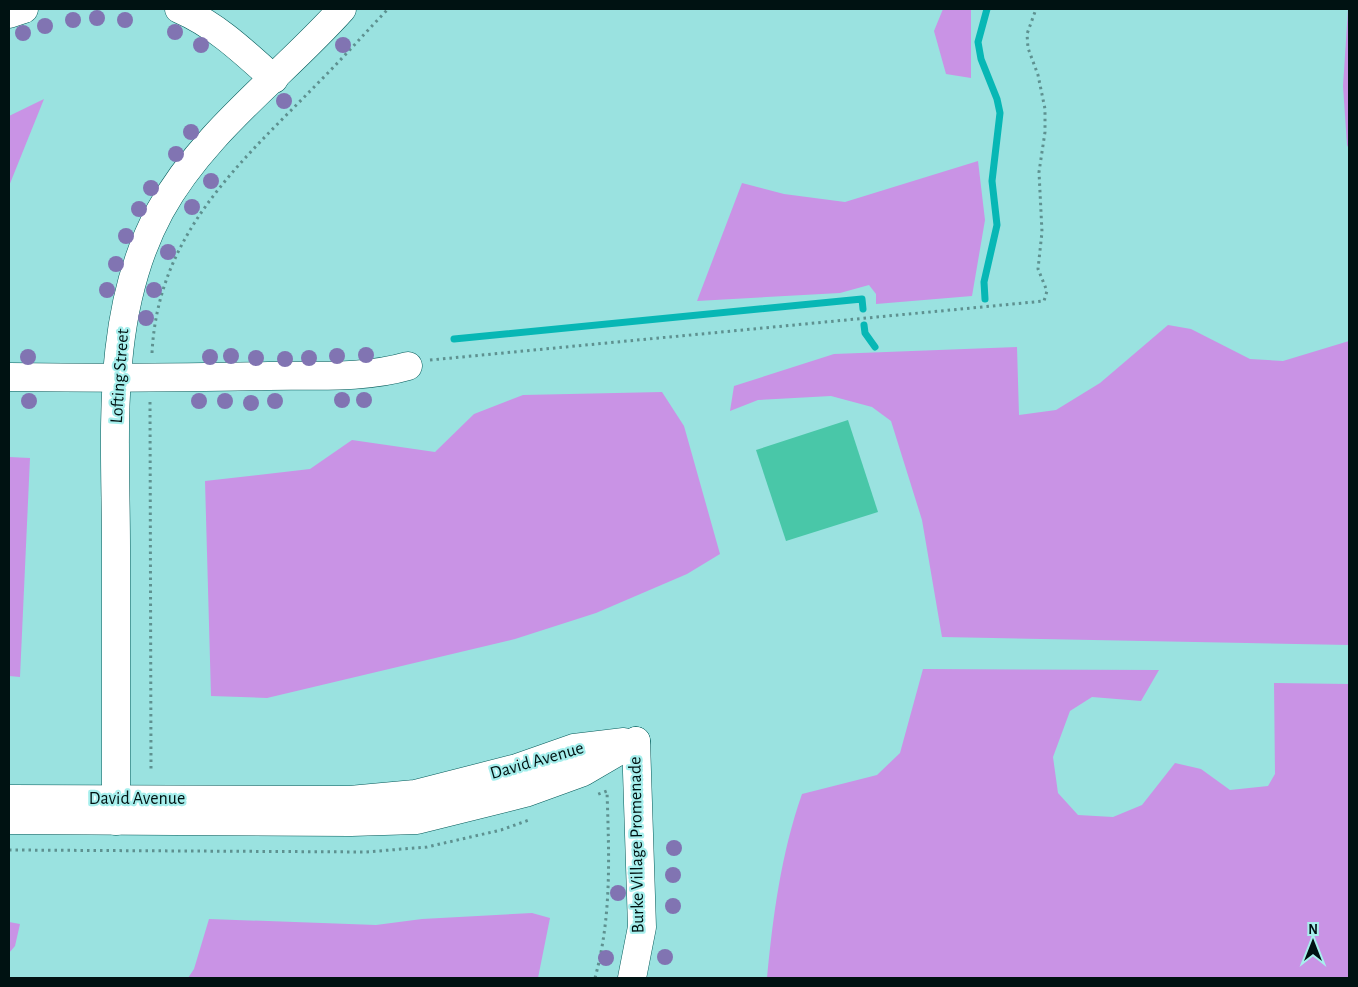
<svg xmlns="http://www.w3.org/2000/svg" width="1358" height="987" viewBox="0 0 1358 987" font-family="'Alegreya Sans',sans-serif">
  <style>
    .green { fill: #c993e5 }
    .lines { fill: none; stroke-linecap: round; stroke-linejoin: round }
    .stream { stroke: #07b7b5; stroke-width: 7 }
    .building { fill: #49c7a8 }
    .minor-casing { stroke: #025958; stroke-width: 29 }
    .major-casing { stroke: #025958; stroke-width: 29 }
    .path { stroke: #5e9190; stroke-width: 3; stroke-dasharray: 2.5 4; stroke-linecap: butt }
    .minor { stroke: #fff; stroke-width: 28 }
    .major { stroke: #fff; stroke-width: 28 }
    .tree { fill: #8174b2 }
    .labels { text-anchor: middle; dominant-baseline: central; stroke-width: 4.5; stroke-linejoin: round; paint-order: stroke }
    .street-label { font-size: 18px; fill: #001212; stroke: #a7efed }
  </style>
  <rect width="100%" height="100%" fill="#9ae2e0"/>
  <!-- green -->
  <g class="green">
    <polygon points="943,9 971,9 971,78 946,74 934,31"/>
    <polygon points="1348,9 1349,9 1349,149 1347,145 1343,86"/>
    <polygon points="44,99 9,186 9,116"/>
    <polygon points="978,161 985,220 972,296 876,304 876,294 869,285 840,293 697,301 742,183 784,194 845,202"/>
    <polygon points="1168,325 1191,329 1250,359 1283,361 1349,341 1349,645 942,637 922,520 891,421 872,407 831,396 758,400 730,411 734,386 834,354 1017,347 1019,415 1056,410 1100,383"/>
    <polygon points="662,392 684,426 720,554 687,574 596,613 515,639 267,698 211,696 205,481 310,469 352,440 435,452 474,414 523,395"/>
    <polygon points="9,457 30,458 20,677 9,676"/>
    <path d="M 923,669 L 1159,670 L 1141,701 L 1092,697 L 1070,711 L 1053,757 L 1058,793 L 1078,815 L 1113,817 L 1142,805 L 1175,763 L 1201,769 L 1230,790 L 1268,786 L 1275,774 L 1274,683 L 1349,684 L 1349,978 L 767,978 C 773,916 781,854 802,794 L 877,775 L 900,753 Z"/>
    <polygon points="532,913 550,918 538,978 188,978 194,969 209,919 376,925 422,919"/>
    <polygon points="9,922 20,924 15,946 9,953"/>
  </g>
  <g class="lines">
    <!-- stream -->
    <g class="stream">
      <polyline points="985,299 984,282 997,225 992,181 1000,113 997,99 981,59 978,42 987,9"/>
      <polyline points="864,325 865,333 875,347"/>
      <polyline points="454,339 862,299 863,309"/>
    </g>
  </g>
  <!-- building -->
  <polygon class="building" points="848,420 878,512 786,541 756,450"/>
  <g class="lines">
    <defs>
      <g id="minor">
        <path d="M 179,9 C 216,25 244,52 274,79"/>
        <polyline points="9,14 24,9"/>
        <path d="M 9,377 C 95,378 181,378 268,376 C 314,375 363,379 408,366"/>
        <path d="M 116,821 C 116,730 116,639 116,548 C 116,435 104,314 160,211 C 204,131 282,76 342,9"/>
        <polyline points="632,978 642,927 636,741"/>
      </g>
      <g id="major">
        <polyline points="9,799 350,800 415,794 517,768 574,748 624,742"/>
        <polyline points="9,820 351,822 417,820 525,793 583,772 636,741"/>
      </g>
    </defs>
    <!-- minor casing -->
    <use href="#minor" class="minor-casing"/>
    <!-- major casing -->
    <use href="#major" class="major-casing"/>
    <!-- path -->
    <g class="path">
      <path d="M 152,353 C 158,233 240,163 318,83 C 342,59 364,34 388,9"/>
      <polyline points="430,360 1044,301 1047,291 1038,269 1042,232 1039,172 1045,132 1045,109 1038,75 1028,48 1027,34 1036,9"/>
      <polyline points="150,402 151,771"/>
      <polyline points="9,850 366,852 427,847 501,830 529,820"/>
      <path d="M 595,978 C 612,916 609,855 607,791 L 596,795"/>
    </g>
    <!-- minor -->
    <use href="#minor" class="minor"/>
    <!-- major -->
    <use href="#major" class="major"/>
  </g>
  <!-- trees -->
  <g class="tree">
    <circle cx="97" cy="18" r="8"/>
    <circle cx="73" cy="20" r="8"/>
    <circle cx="125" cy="20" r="8"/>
    <circle cx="45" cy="26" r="8"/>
    <circle cx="175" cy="32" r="8"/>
    <circle cx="23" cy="33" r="8"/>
    <circle cx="201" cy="45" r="8"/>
    <circle cx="343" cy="45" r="8"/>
    <circle cx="284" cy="101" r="8"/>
    <circle cx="191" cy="132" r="8"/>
    <circle cx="176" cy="154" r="8"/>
    <circle cx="211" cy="181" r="8"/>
    <circle cx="151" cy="188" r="8"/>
    <circle cx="192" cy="207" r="8"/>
    <circle cx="139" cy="209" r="8"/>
    <circle cx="126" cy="236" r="8"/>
    <circle cx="168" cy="252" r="8"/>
    <circle cx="116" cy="264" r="8"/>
    <circle cx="107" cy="290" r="8"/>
    <circle cx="154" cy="290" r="8"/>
    <circle cx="146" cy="318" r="8"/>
    <circle cx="366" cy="355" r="8"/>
    <circle cx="231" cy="356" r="8"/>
    <circle cx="337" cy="356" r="8"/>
    <circle cx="28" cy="357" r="8"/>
    <circle cx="210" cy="357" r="8"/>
    <circle cx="256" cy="358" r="8"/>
    <circle cx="309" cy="358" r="8"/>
    <circle cx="285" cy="359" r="8"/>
    <circle cx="342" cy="400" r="8"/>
    <circle cx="364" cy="400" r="8"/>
    <circle cx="29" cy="401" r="8"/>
    <circle cx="199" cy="401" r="8"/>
    <circle cx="225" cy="401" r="8"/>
    <circle cx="275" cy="401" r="8"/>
    <circle cx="251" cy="403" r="8"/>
    <circle cx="674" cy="848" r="8"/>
    <circle cx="673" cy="875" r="8"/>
    <circle cx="618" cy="893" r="8"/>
    <circle cx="673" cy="906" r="8"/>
    <circle cx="665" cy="957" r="8"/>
    <circle cx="606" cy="958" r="8"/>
  </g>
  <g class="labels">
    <!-- street labels -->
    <g class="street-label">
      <text transform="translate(120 376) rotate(-86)">Lofting Street</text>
      <text transform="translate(537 761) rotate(-16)">David Avenue</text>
      <text x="137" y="799">David Avenue</text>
      <text transform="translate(637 845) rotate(-91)">Burke Village Promenade</text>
    </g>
  </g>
  <!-- border -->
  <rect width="1358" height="987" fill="none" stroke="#001212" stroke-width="20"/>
  <!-- north arrow -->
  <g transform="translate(1313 942)" stroke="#a7efed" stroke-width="4" paint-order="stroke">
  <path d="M0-4L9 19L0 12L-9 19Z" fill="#001212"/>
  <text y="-8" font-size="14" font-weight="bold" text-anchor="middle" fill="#001212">N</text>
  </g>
</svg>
